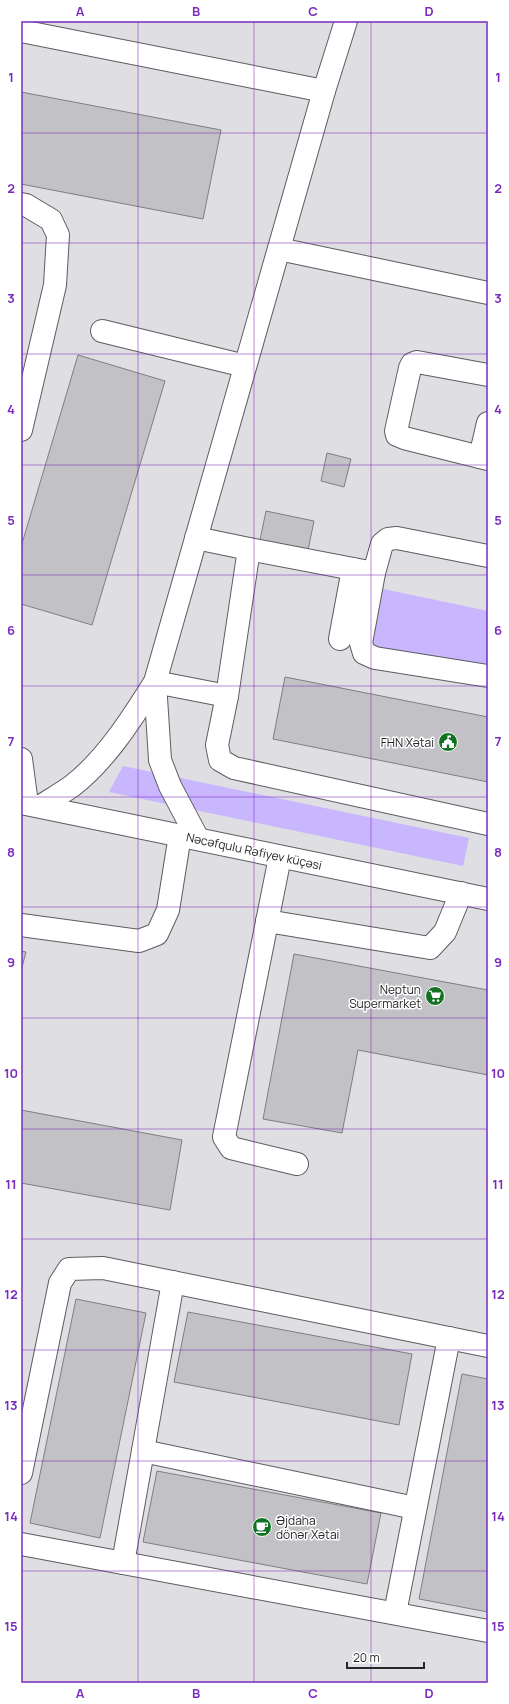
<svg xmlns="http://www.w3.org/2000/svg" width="509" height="1704" viewBox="0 0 509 1704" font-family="Manrope,sans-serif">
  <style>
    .green { fill: #c8b6ff }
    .building { fill: #c2c1c5; stroke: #7f7e82 }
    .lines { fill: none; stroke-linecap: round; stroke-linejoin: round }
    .minor-casing { stroke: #5d5c60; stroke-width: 24 }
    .major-casing { stroke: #5d5c60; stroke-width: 24 }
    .minor { stroke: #fff; stroke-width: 22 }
    .major { stroke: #fff; stroke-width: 22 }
    .grid { fill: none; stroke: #7b2cbf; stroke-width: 1; stroke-opacity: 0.55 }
    .labels { text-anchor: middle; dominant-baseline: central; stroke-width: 3; stroke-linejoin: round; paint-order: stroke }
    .poi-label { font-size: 12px; fill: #272728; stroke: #fff; text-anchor: end }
    .street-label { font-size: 12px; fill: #272728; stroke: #fff }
    .neatline { fill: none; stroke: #7b2cbf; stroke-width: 1.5 }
    .grid-label { font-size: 13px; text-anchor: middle; font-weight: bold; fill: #7b2cbf }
  </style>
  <rect width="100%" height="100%" fill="#dfdee2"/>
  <!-- green -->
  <g class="green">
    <polygon points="374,587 488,611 488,683 360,655"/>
    <polygon points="123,766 469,838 463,866 109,792"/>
  </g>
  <!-- building -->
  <g class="building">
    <polygon points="21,92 221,130 203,219 21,184"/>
    <polygon points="78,355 165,381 92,625 21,604 21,547"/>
    <polygon points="327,453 351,459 344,487 321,481"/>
    <polygon points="266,511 314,521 307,555 259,545"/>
    <polygon points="285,677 488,717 488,782 273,739"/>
    <polygon points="21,951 26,952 21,971"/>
    <polygon points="294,954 488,990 488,1075 358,1050 342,1133 263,1119"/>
    <polygon points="21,1110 182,1140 170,1210 21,1183"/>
    <polygon points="76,1299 146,1313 100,1538 30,1523"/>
    <polygon points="188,1312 412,1354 399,1425 174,1382"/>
    <polygon points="462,1374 488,1379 488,1612 419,1599"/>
    <polygon points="157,1471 381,1513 367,1584 143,1542"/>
  </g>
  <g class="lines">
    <defs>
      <g id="minor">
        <path d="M 21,31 L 324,91 L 155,682 C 133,717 106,760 72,786 C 62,793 52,799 41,806"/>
        <polyline points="324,91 346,21"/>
        <polyline points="21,204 26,205 51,220 58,235 55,285 21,430"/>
        <polyline points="279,249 488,293"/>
        <polyline points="102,331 245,366"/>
        <polyline points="488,375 417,362 412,364 410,368 396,431 397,435 404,438 488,459"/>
        <polyline points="480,457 488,423"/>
        <polyline points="196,538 249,549"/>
        <polyline points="488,556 397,538 388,539 382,544 374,573 249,549 227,696 217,745 220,760 234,768 488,824"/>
        <polyline points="374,573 361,643 364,653 375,658 488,676"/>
        <polyline points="340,639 353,569"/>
        <polyline points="155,682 160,760 170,786 198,839"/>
        <polyline points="155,682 227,696"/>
        <polyline points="21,759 27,804"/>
        <polyline points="280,857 224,1137 231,1148 297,1164"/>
        <polyline points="267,921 430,948 445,932 461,893"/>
        <polyline points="21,925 139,941 157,934 168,910 180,835"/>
        <polyline points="143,1451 415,1508"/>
        <polyline points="21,1473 60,1283 69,1269 103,1268 488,1346"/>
        <polyline points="21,1544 488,1631"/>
        <polyline points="123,1563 173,1282"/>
        <polyline points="395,1613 449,1338"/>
      </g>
      <polyline id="major" points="21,803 488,899"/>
    </defs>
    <!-- minor casing -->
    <use href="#minor" class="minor-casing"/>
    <!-- major casing -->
    <use href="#major" class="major-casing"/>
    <!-- minor -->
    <use href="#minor" class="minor"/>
    <!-- major -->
    <use href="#major" class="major"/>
  </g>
  <!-- grid -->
  <path class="grid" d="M 138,21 L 138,1683M 254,21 L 254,1683M 371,21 L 371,1683M 21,133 L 488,133M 21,243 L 488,243M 21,354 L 488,354M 21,465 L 488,465M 21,575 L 488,575M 21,686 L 488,686M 21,797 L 488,797M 21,907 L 488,907M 21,1018 L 488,1018M 21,1129 L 488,1129M 21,1239 L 488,1239M 21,1350 L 488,1350M 21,1461 L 488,1461M 21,1571 L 488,1571"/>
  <!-- icons -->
  <defs>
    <symbol id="civic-disc" viewBox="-11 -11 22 22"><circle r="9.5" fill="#107222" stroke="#fff"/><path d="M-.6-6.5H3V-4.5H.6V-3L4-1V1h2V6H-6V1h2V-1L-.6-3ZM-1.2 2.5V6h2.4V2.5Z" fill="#fff"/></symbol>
    <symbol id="supermarket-disc" viewBox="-11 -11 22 22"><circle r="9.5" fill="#107222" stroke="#fff"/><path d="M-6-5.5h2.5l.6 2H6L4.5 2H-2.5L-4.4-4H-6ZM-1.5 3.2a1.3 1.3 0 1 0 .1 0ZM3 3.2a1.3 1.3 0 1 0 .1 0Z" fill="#fff"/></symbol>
    <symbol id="cafe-disc" viewBox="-11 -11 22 22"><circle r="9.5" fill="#107222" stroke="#fff"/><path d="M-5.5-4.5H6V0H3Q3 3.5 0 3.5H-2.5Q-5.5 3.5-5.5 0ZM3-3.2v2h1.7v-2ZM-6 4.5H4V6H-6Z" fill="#fff"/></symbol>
  </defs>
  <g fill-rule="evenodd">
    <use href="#civic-disc" x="437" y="731" width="22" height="22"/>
    <use href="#supermarket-disc" x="424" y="985" width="22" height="22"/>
    <use href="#cafe-disc" x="251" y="1516" width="22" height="22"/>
  </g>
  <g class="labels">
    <!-- poi labels -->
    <g class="poi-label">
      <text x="434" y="742">FHN Xətai</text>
      <text x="421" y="989">Neptun<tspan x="421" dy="14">Supermarket</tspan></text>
      <text x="276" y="1520" text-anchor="start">Əjdaha<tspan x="276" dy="14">dönər Xətai</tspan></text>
    </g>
    <!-- street labels -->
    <g class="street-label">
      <text transform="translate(254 851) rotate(12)">Nəcəfqulu Rəfiyev küçəsi</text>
    </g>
  </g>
  <!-- border -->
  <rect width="509" height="1704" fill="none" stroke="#ffffff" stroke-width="44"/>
  <!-- scale -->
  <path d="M347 1662v6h77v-6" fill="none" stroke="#272728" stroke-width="2"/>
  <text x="353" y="1662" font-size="12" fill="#272728" stroke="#ffffff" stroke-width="3" paint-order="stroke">20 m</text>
  <rect x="22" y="22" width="465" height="1660" class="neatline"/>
  <g class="grid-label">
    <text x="80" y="16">A</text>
    <text x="196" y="16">B</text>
    <text x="313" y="16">C</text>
    <text x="429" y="16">D</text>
    <text x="11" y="82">1</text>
    <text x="498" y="82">1</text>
    <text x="11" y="193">2</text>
    <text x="498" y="193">2</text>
    <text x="11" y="303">3</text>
    <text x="498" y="303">3</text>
    <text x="11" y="414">4</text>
    <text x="498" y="414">4</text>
    <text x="11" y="525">5</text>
    <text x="498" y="525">5</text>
    <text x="11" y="635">6</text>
    <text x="498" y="635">6</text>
    <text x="11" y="746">7</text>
    <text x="498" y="746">7</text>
    <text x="11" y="857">8</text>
    <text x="498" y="857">8</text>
    <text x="11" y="967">9</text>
    <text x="498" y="967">9</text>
    <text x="11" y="1078">10</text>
    <text x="498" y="1078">10</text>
    <text x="11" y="1189">11</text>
    <text x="498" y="1189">11</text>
    <text x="11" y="1299">12</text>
    <text x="498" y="1299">12</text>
    <text x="11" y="1410">13</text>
    <text x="498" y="1410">13</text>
    <text x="11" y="1521">14</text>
    <text x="498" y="1521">14</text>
    <text x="11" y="1631">15</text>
    <text x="498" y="1631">15</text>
    <text x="80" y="1698">A</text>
    <text x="196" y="1698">B</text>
    <text x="313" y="1698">C</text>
    <text x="429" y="1698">D</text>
  </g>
</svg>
